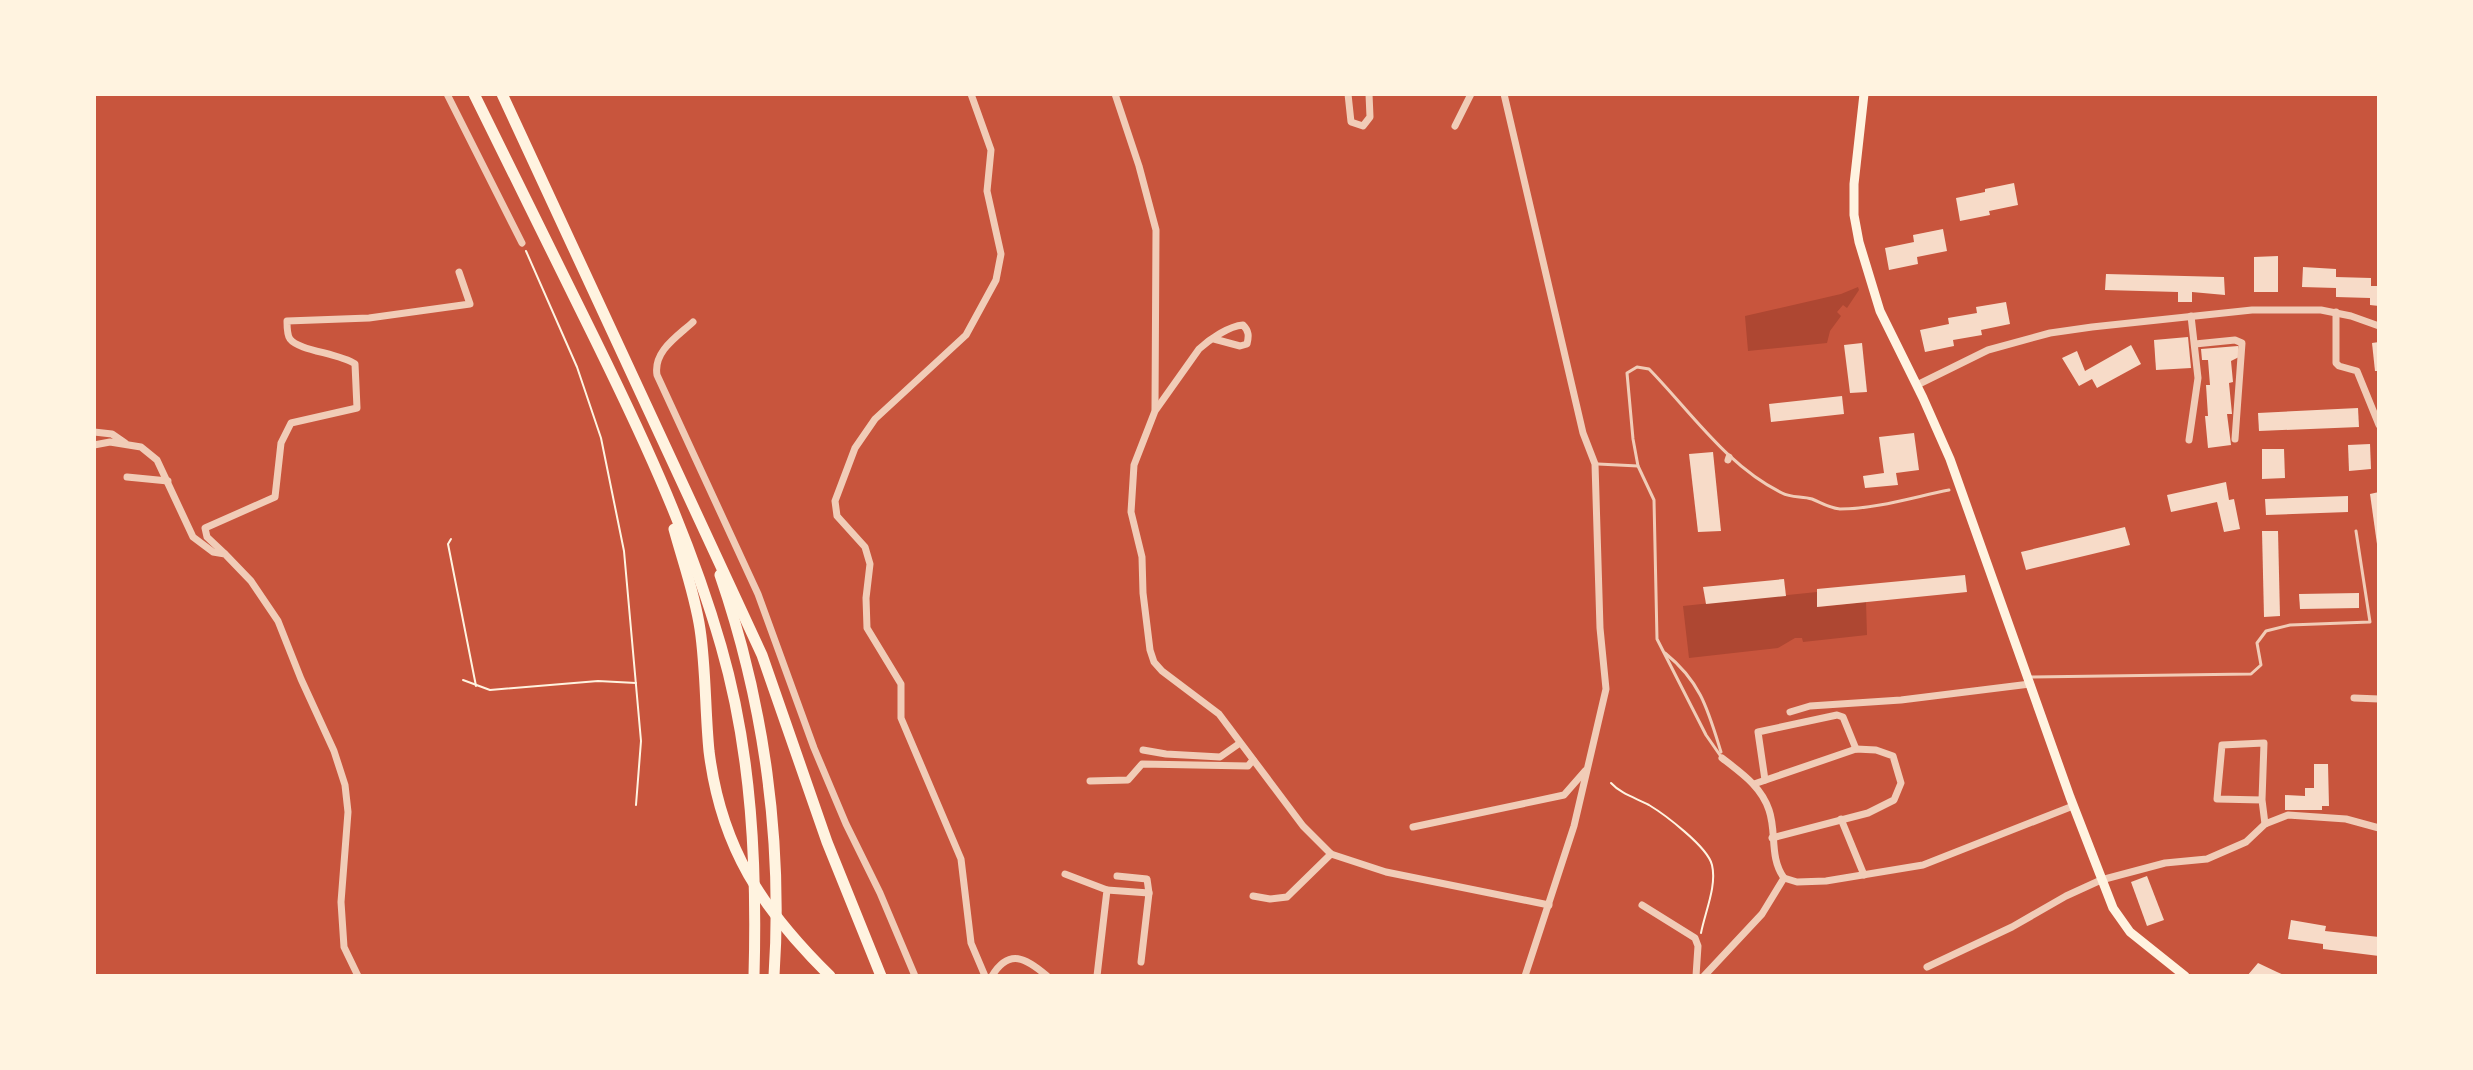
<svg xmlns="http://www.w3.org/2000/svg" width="2473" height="1070" viewBox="0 0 2473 1070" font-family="Raleway,sans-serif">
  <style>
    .green { fill: #ae4732 }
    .building { fill: #f7dbc8 }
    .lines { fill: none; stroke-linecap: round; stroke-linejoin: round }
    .path { stroke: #fff3e0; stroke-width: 2 }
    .service { stroke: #f1ccb7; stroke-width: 3 }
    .minor { stroke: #f1ccb7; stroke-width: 7 }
    .secondary { stroke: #fff3e0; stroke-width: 9 }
    .trunk { stroke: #fff3e0; stroke-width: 11 }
  </style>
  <rect width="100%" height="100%" fill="#c8553d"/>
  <!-- green -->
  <g class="green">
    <polygon points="1858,287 1859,290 1847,308 1843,305 1837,312 1841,316 1830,331 1827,343 1748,351 1745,316 1841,294"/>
    <polygon points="1817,592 1818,607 1866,602 1867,635 1803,642 1802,638 1795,638 1778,648 1689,658 1683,606"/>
  </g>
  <!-- building -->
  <g class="building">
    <polygon points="2014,183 2018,205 1989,211 1990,215 1960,221 1956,198 1985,192 1985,189"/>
    <polygon points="1943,229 1947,251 1917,257 1918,264 1889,270 1885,248 1914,242 1913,235"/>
    <polygon points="2278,256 2278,292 2254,292 2254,257"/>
    <polygon points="2303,267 2336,269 2336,277 2371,278 2371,286 2379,286 2379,306 2370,305 2370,298 2336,297 2336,288 2302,287"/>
    <polygon points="2106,274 2224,277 2225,295 2192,292 2192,302 2178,302 2178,292 2105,290"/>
    <polygon points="2006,302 2010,324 1981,330 1982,335 1953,340 1954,346 1925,352 1920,330 1949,324 1948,318 1977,313 1976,307"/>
    <polygon points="2188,337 2191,368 2156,370 2154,340"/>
    <polygon points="2379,342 2379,371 2375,371 2372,343"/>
    <polygon points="1862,343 1867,392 1850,393 1844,345"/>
    <polygon points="2131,345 2141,364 2097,388 2092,379 2079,386 2062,358 2077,351 2085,371"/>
    <polygon points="2238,346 2239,357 2231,361 2233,382 2229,383 2232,414 2227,414 2231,445 2208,448 2205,416 2208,416 2206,385 2210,385 2208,360 2202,360 2201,349"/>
    <polygon points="1842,396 1844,414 1771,422 1769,404"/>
    <polygon points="2358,408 2359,427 2259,431 2258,413"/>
    <polygon points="1914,433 1919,470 1896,473 1898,485 1865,488 1863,476 1884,473 1879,437"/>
    <polygon points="2370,444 2371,469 2349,471 2348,445"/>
    <polygon points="2262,449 2284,449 2285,478 2262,479"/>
    <polygon points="1713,452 1721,531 1698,532 1689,454"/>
    <polygon points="2226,482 2229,500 2234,499 2240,529 2224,532 2217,502 2171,512 2167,495"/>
    <polygon points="2379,492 2379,543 2377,544 2370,494"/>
    <polygon points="2348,496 2348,512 2266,515 2265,499"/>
    <polygon points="2125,527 2130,545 2026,570 2021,552"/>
    <polygon points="2262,531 2278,531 2280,616 2264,617"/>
    <polygon points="1965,575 1967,592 1817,607 1817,589"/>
    <polygon points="1784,579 1786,596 1706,604 1703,587"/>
    <polygon points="2359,593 2359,608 2300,609 2299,594"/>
    <polygon points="2314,764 2328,764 2329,806 2322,806 2322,810 2285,810 2285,795 2305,796 2305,788 2314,788"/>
    <polygon points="2147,876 2164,920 2147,926 2131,882"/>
    <polygon points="2291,920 2326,926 2325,931 2379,937 2379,956 2323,949 2323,944 2288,939"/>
    <polygon points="2258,963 2277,972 2286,976 2247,976"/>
  </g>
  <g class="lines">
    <!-- path -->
    <g class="path">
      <polyline points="526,251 577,367 601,438 624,551 641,741 636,805"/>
      <polyline points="451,539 448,544 476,686"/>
      <polyline points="463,680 490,690 598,681 636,683"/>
      <path d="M 1611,783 C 1621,794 1636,798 1649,805 C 1664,814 1708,847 1712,865 C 1717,886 1705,912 1701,933"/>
    </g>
    <!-- service -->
    <g class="service">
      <polyline points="1598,464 1638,466"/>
      <path d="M 1665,653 C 1701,682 1708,710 1721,752"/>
      <polyline points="2031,677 2251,674 2261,665 2257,643 2266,631 2290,625 2370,622 2356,531"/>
      <path d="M 1722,758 L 1706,735 L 1657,639 L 1654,500 L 1638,466 L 1633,439 L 1627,373 L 1637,367 L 1649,369 C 1691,412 1727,466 1782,493 C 1791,498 1802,496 1812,499 C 1822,503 1829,508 1840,509 C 1876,509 1914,497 1949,490"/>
    </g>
    <!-- minor -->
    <g class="minor">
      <polyline points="447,94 522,243"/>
      <polyline points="971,94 991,150 987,191 1001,254 996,280 966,335 875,419 855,448 835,501 837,516 865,547 870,564 866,598 867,628 901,684 901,718 961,859 971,943 985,976"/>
      <polyline points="1115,94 1139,166 1156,230 1155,409"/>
      <polyline points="1348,94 1351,122 1363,126 1370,117 1369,94"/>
      <polyline points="1504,94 1583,433 1595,464 1600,628 1606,689 1574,826 1525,976"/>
      <polyline points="1455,126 1471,94"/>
      <polyline points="2336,312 2336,363 2339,366 2357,371 2379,425"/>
      <path d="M 693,322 C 678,336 653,351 657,375 L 758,594 L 814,748 L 846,824 L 880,893 L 915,976"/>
      <path d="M 1214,339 L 1240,346 L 1247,344 C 1249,336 1249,331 1243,325 C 1229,326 1210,339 1199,349 L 1155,411 L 1134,465 L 1131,512 L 1142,557 L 1143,593 L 1150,650 L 1154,662 L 1162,671 L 1219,714 L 1303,826 L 1331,854 L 1386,872 L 1549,905"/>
      <polyline points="2195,344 2235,340 2242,343 2235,439"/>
      <polyline points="1917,385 1988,350 2050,333 2092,327 2252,310 2321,310 2351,316 2379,326"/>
      <polyline points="94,432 112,434 125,443"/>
      <polyline points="2189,440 2198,378 2191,316"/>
      <polyline points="94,445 110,442 141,447 157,460 193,537 213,552 225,554 251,581 278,621 301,679 334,751 345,785 348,812 341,902 344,947 358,976"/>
      <polyline points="1728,460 1729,457"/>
      <polyline points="127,477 168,481"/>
      <path d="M 224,553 L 207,537 L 205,528 L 275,497 L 281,443 L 291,423 L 357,408 L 355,364 C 339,353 299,351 290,339 C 287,335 287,328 287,321 L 369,318 L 470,304 L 459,272"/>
      <polyline points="2354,698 2379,699"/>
      <polyline points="1790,712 1810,706 1901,700 2030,684"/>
      <polyline points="1143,750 1166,754 1220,757 1240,743"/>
      <polyline points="1765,780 1758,732 1837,715 1843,717 1856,749"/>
      <polyline points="1090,781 1128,780 1142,764 1248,766 1253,760"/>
      <polyline points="1754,784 1856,749 1876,750 1893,756 1901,783 1894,800 1868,813 1772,838"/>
      <polyline points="2262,800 2217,799 2222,745 2264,743 2262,800 2265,824"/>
      <polyline points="1841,819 1864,875"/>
      <polyline points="1413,827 1564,795 1585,771"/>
      <polyline points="1065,874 1107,890 1097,976"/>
      <polyline points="1117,876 1147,879 1149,893"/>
      <polyline points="1784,878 1797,882 1826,881 1923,865 2073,806"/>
      <polyline points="1107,890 1149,893 1141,962"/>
      <polyline points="1253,896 1270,899 1287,897 1331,854"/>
      <polyline points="1642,905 1695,938 1698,946 1696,976"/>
      <polyline points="1927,967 2012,927 2066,896 2101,880 2165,863 2207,859 2246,842 2265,824 2288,815 2346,819 2379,828"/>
      <path d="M 992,976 C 1009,948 1026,958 1047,976"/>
      <path d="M 1704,976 L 1762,914 L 1784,878 C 1769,857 1777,833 1769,810 C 1761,786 1741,773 1722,758"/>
    </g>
    <!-- secondary -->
    <polyline class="secondary" points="1864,94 1854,184 1854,215 1859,242 1880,311 1923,398 1950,459 2070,797 2113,908 2130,932 2185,976"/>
    <!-- trunk -->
    <g class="trunk">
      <path d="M 474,94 C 511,168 547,243 584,317 C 637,424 688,531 721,646 C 752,753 757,866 754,976"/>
      <polyline points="502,94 762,655 827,842 881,976"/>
      <path d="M 674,529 C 683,562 695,595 700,629 C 706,669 705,710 709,751 C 721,848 762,909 830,976"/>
      <path d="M 720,575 C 764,703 783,840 774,976"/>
    </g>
  </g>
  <!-- border -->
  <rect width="2473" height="1070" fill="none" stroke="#fff3e0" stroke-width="192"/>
</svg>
